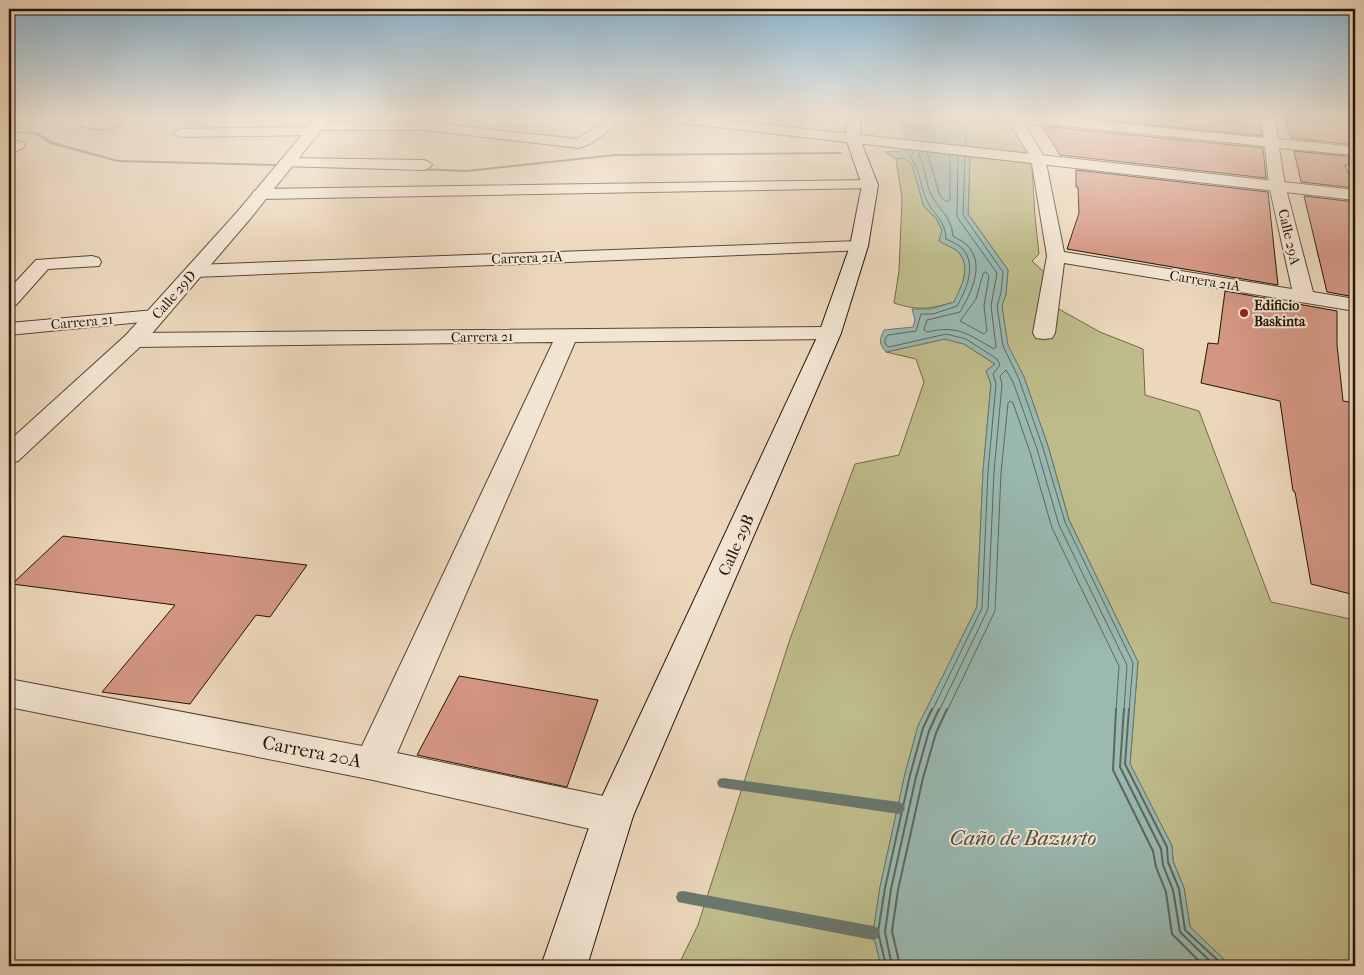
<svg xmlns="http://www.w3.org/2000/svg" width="1364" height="975" viewBox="0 0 1364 975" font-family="'IM FELL French Canon',serif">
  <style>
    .green { fill: #bfbc8b; stroke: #726849 }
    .water { fill: #99b9b1; stroke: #6a776d }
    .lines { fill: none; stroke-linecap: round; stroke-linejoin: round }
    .shore-far1 { stroke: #5e675c; stroke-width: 1 }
    .shore { stroke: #5e675c; stroke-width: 2 }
    .stream { fill: #6a776d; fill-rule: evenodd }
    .building { fill: #d39682; stroke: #241507 }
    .minor-casing { stroke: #564634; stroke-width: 2 }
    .tertiary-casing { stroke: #564634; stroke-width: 2 }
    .secondary-casing { stroke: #241507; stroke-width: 2 }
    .minor { fill: #f3e5d3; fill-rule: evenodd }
    .tertiary { fill: #f3e5d3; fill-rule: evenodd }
    .secondary { fill: #f3e5d3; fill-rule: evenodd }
    .poi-dot { fill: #8f2418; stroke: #f3e5d3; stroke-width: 2 }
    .labels { text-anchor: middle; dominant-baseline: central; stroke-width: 4; stroke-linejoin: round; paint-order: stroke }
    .far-street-label { font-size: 14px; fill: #241507; stroke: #f3e5d3 }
    .far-poi-label { font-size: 14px; font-weight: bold; fill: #241507; stroke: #f3e5d3; text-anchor: start }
    .street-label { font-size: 16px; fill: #241507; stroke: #f3e5d3 }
    .near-street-label { font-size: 19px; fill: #241507; stroke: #f3e5d3 }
    .near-water-label { font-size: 21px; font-style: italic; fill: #4d4e42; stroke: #f3e5d3 }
  </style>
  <rect width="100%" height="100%" fill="#ecd7bb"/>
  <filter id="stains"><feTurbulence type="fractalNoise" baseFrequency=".004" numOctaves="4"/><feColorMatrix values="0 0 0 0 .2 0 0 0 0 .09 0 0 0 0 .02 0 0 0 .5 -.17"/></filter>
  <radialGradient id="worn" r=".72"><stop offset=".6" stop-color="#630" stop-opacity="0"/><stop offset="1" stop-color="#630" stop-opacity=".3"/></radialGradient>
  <!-- green -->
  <g class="green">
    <polygon points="964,118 1014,118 1012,122 1027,150 1024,158 1032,168 1035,217 1039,254 1032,261 1055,282 1057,308 1100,332 1143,349 1145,395 1199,411 1271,602 1355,620 1355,966 1231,966 1190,927 1184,888 1173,861 1172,846 1130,764 1138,662 1069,520 1048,446 1024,377 1007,345 1002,306 1006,294 1008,270 968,214 970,157 966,144 966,123"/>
    <path d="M 904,158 L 912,165 L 924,207 L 936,218 L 942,230 L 940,241 C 945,245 956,248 960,254 C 971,269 961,288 954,302 C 930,309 918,311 894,303 L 899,271 L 902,199 L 896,159 Z"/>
    <polygon points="945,339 964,344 995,364 986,371 991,384 983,471 977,607 918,726 905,774 880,887 873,933 881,966 678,966 698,925 790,639 855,464 899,455 924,382 916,359 886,352"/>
  </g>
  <!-- water -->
  <path class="water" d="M 905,118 L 964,118 L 966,123 L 966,144 L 970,157 L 968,214 L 1008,270 L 1006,294 L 1002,306 L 1008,345 L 1024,377 L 1048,446 L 1069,520 L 1138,662 L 1130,764 L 1172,846 L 1173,861 L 1184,888 L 1190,927 L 1231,966 L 881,966 L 873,933 L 880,887 L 905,774 L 918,726 L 977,607 L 983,471 L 991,384 L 986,371 L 995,364 L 964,344 L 945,339 L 886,352 C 879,344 879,340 884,330 L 913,327 L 915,320 L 912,309 L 931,309 L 954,302 C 961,287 971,269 960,254 C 956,248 945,245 939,241 L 942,230 L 936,218 L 924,207 L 912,165 L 904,158 L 896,159 L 886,153 L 885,152 L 909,150 L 901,120 Z"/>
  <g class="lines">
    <!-- shore-far1 -->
    <g class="shore-far1">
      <path d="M 914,151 L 910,157 C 921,170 920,187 927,201 C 935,217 945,219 946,239 C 952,242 959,245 963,249 C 977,266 966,290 957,306 L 933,314 L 921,314 L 916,331 L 888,335 L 885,339 L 885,344 L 889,347 L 946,334 L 966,339 L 997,359 L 1000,365 L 993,374 L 996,384 L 988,472 L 982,608 L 932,711"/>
      <path d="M 920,152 L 919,156 C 926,168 925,182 931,194 C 939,211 951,215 953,236 C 957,239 963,241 967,245 C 986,264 971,293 960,312 L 927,320 L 924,330 L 927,332 C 958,325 968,334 994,349 L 996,347 L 991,306 L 997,273 L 957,217 L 958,156"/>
      <polyline points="927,152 940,196 947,202 950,200 950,155"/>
      <polyline points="965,157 963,215 1003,272 1001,293 997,306 1003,346 1019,379 1043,448 1065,522 1133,663 1129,711"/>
      <polygon points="986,272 989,276 984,306 987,331 984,334 960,321 976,299 983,274"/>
      <polyline points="939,711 988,609 994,472 1002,384 1000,376 1006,370 1013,382 1037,449 1059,525 1127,665 1124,711"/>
      <polyline points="947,711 995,611 1001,473 1008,403 1010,401 1013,403 1030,452 1052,528 1119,666 1116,711"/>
    </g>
    <!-- shore -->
    <g class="shore">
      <polyline points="1116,709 1113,770 1153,851 1156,867 1166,892 1172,934 1204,966"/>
      <polyline points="1124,709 1120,767 1161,849 1163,865 1173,890 1180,932 1215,966"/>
      <polyline points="1129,709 1125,764 1167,847 1168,862 1179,889 1185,930 1224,966"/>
      <polyline points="886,966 878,932 885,888 910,775 923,728 932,709"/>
      <polyline points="892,966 885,932 891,889 916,777 929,731 939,709"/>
      <polyline points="900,966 892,931 898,890 923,778 936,733 947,709"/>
    </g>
    <!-- stream -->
    <g class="stream">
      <polygon points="9,131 37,132 54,142 118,160 275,164 277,165 275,166 118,162 50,144 34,134 9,133"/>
      <polygon points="840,152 842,153 842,154 615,156 467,172 415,170 413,169 415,168 467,170 615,154"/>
      <polygon points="723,778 899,802 903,804 905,808 903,812 899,814 723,788 719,787 717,783 719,779"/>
      <polygon points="683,891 873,926 878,928 880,933 878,938 873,940 683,903 678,902 676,897 678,892"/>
    </g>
  </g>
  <!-- building -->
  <g class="building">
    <polygon points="1084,118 1222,118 1222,121 1260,125 1262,136"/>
    <polygon points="1284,118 1322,118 1355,121 1355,145 1291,138"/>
    <polygon points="1042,126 1263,148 1266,178 1060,155"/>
    <polygon points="1294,151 1355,157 1355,166 1345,165 1355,188 1301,182"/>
    <polygon points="1076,170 1268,192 1278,285 1067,249 1079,213 1078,187 1076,187"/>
    <polygon points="1304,196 1355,202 1355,297 1327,292"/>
    <polygon points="1225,291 1337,311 1337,345 1343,401 1355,403 1355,595 1311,584 1295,492 1293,491 1280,401 1201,383 1208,343 1218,344"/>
    <polygon points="63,536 307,565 270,617 256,615 190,704 102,692 175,605 12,584"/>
    <polygon points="459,676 598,700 567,787 417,755"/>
  </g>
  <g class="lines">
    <defs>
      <g id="minor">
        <path d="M 87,118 L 122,118 L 124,121 C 114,132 95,130 82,126 L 80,123 Z"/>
        <polygon points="610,118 626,118 590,144 579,148 425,130 319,130 318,134 313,135 180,137 173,133 180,129 310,127 311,123 316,122 425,122 577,139"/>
        <path d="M 1022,118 L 1066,118 L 1264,138 L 1261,118 L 1275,118 L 1278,139 L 1355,147 L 1355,155 L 1279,148 L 1285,185 L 1313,292 L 1355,299 L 1355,311 L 1064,263 L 1055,333 L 1052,338 L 1044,339 L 1036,338 L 1033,333 L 1047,256 L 1031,158 L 1013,128 L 1017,119 ZM 1046,124 L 1265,146 L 1269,185 L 1292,289 L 1064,252 L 1045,158 L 1027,128 L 1028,126 Z"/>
        <polygon points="18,141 23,142 25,145 23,148 9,154 9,144"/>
        <polygon points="286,158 424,160 429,162 432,165 429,168 424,170 281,166 278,163 281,160"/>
        <polygon points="870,180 876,182 878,185 876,188 260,199 254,197 252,194 254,191 260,189"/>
        <polygon points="859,241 865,242 868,246 865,250 195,277 188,275 185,271 188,267 195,265"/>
        <polygon points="92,256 99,258 101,262 99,266 48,269 16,305 9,307 9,289 36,260"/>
        <polygon points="155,310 162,312 165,316 162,320 9,335 9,323"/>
        <polygon points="830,327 838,328 841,333 838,338 830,339 575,342 397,753 613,798 627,804 633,816 627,828 613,834 373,780 9,707 9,679 362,746 553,342 134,347 126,345 123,340 126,335 134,333"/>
      </g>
      <g id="tertiary">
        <polygon points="313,118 327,118 318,134 250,219 142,345 18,461 9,463 9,441 126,335 238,211 307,129"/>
        <polygon points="664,118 707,118 1355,190 1355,200 671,122"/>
      </g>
      <polygon id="secondary" points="847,118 861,118 860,139 878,185 868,246 841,333 633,816 587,966 541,966 593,816 819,333 850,246 862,185 846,139"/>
    </defs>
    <!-- minor casing -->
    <use href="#minor" class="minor-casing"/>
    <!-- tertiary casing -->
    <use href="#tertiary" class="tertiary-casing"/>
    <!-- secondary casing -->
    <use href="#secondary" class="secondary-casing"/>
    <!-- minor -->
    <use href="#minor" class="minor"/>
    <!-- tertiary -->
    <use href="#tertiary" class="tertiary"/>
    <!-- secondary -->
    <use href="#secondary" class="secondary"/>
  </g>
  <!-- sky -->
  <linearGradient id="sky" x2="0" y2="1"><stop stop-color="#88b6d2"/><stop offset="0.46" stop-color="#f6ede0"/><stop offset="1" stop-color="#f6ede0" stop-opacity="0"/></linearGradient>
  <rect width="1364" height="254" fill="url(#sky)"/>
  <!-- markers -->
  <circle class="poi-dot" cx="1244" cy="313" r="5"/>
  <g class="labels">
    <!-- far-street labels -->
    <g class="far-street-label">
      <text transform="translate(1289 237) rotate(77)">Calle 29A</text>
      <text transform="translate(527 258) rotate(-2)">Carrera 21A</text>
      <text transform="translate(1205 281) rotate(9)">Carrera 21A</text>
      <text transform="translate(174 295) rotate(-49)">Calle 29D</text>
      <text transform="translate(82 322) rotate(-5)">Carrera 21</text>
      <text transform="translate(482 337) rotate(-1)">Carrera 21</text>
    </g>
    <!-- far-poi labels -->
    <g class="far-poi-label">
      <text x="1254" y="305">Edificio<tspan x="1254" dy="16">Baskinta</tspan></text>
    </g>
    <!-- street labels -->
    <g class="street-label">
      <text transform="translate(736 545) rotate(-66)">Calle 29B</text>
    </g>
    <!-- near-street labels -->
    <g class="near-street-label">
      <text transform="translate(312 752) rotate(11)">Carrera 20A</text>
    </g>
    <!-- near-water labels -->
    <g class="near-water-label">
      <text x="1023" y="838">Caño de Bazurto</text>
    </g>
  </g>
  <!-- margin -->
  <rect width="1364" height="975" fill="none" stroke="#ecd7bb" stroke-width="30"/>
  <rect x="10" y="10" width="1344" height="955" fill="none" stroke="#241507" stroke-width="2.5"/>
  <rect x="15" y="15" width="1334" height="945" fill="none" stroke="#241507"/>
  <rect width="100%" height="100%" filter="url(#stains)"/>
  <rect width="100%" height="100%" fill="url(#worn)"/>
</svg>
